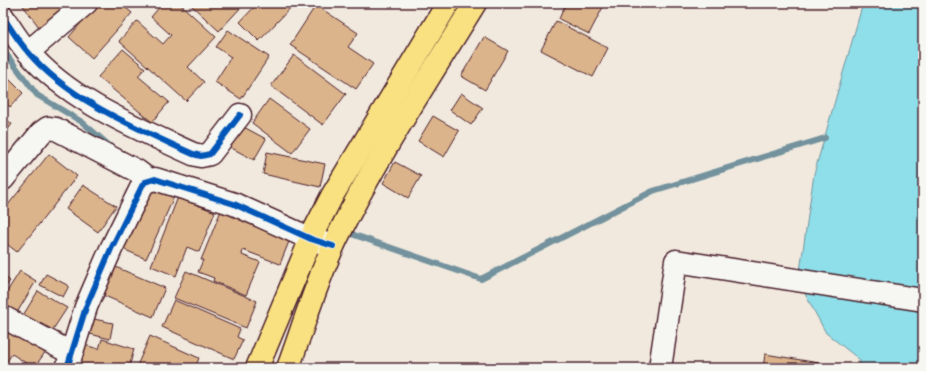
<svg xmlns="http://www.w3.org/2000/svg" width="926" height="371" viewBox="0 0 926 371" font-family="'Patrick Hand',sans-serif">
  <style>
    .water { fill: #8edfe9; stroke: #73929d }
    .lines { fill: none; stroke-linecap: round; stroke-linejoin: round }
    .stream { stroke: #73929d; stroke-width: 6 }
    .building { fill: #dbb48c; stroke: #4a1f2b }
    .minor-casing { stroke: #4a1f2b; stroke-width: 25 }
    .highway-casing { stroke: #4a1f2b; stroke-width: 25 }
    .minor { stroke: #f6f6f2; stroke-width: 22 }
    .highway { stroke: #f9e181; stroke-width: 22 }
    .cycleway-casing { stroke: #f6f6f2; stroke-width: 8 }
    .cycleway { stroke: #0057b8; stroke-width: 6 }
  </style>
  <rect width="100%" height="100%" fill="#f1e9de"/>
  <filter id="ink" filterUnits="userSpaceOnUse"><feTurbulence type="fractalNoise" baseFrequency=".025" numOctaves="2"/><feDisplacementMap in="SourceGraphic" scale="8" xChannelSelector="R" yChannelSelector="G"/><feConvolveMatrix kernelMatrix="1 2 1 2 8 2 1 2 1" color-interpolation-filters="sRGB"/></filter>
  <g filter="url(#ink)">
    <!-- water -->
    <polygon class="water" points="863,3 923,3 923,368 859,368 860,360 826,333 804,292 800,271 814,174"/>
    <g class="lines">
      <!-- stream -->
      <g class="stream">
        <polyline points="3,50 37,95 82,122 111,147"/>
        <polyline points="320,228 340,230 481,279 653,191 825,138"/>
      </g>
    </g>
    <!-- building -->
    <g class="building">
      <polygon points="21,3 73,3 39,27"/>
      <polygon points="98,3 120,3 132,13 92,58 69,37"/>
      <polygon points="163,3 179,3 216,37 188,67 204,82 186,101 119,41 137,21 163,44 171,35 151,17"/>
      <polygon points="191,3 245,3 219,31 190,4"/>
      <polygon points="258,3 295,3 259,41 240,22"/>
      <polygon points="566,3 595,3 603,7 589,34 559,19"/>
      <polygon points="316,5 358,33 348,47 373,64 356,89 290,45"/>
      <polygon points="556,21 608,48 593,77 541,50"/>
      <polygon points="228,30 269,57 241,99 215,82 231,57 216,47"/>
      <polygon points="484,37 508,51 485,90 461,76"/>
      <polygon points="123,49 145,68 138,76 169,102 152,122 98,77"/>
      <polygon points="294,55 346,94 323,125 271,86"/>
      <polygon points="7,77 23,93 10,107 3,100 3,80"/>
      <polygon points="461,93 483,108 471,125 450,110"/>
      <polygon points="269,99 310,129 292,153 252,123"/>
      <polygon points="433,116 459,131 444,157 418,141"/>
      <polygon points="3,117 12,124 3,136"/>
      <polygon points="240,125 266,139 254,160 228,146"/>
      <polygon points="267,152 325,164 320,187 263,174"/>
      <polygon points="49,154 77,176 17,252 3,241 3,211"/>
      <polygon points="395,162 421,176 408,198 383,183"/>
      <polygon points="144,184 174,197 146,259 116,246"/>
      <polygon points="83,185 116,206 98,232 66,209"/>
      <polygon points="178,197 215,212 199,252 187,247 176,276 151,266"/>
      <polygon points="222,208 290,239 280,264 243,250 242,255 260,262 246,295 213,281 214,278 198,272 203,260 201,260"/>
      <polygon points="111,265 165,288 153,317 98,293"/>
      <polygon points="20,271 36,281 15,316 3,308 3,298"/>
      <polygon points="186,271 257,301 246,328 174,298"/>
      <polygon points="46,274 69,286 63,297 40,285"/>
      <polygon points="3,275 10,281 3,290"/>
      <polygon points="38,291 67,308 50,334 22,317"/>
      <polygon points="174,300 240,329 237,337 243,340 234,359 162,327"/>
      <polygon points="89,318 113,323 110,339 86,333"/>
      <polygon points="3,321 46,351 34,368 12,354 3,367"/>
      <polygon points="150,336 199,358 195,368 136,368"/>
      <polygon points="102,339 134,349 129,368 70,368 77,343 99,349"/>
      <polygon points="765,354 843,367 843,368 763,368"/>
    </g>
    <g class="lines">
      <defs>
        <g id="minor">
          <path d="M 3,17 C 11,29 18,41 28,52 C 68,100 137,128 193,154 L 201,156 L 210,154 L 240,115"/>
          <polyline points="28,52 86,3"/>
          <polyline points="3,179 41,133 48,128 56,129 137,171 149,180"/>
          <polyline points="3,317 71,353"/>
          <polyline points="67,368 86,307 111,249 142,186 145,182 155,179 234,204 311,239 333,246"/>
          <polyline points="660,368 676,261 923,300"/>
        </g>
        <g id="highway">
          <polyline points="257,368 315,229 332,196 448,3"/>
          <path d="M 288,368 C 304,325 317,279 337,238 C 377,156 428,80 475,3"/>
        </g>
      </defs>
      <!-- minor casing -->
      <use href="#minor" class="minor-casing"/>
      <!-- highway casing -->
      <use href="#highway" class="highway-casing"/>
      <!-- minor -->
      <use href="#minor" class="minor"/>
      <!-- highway -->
      <use href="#highway" class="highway"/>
      <defs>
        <g id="cycleway">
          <path d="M 3,17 C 11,29 18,41 28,52 C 68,100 137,128 193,154 L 201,156 L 210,154 L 240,115"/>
          <polyline points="67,368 86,307 111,249 142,186 145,182 155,179 234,204 311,239 333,246"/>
        </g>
      </defs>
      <!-- cycleway casing -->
      <use href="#cycleway" class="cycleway-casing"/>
      <!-- cycleway -->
      <use href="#cycleway" class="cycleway"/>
    </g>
  </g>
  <!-- margin -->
  <rect width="926" height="371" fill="none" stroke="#f6f6f2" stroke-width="16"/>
  <rect x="8" y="8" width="910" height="355" fill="none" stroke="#4a1f2b" stroke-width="1.5" filter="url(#ink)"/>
</svg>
